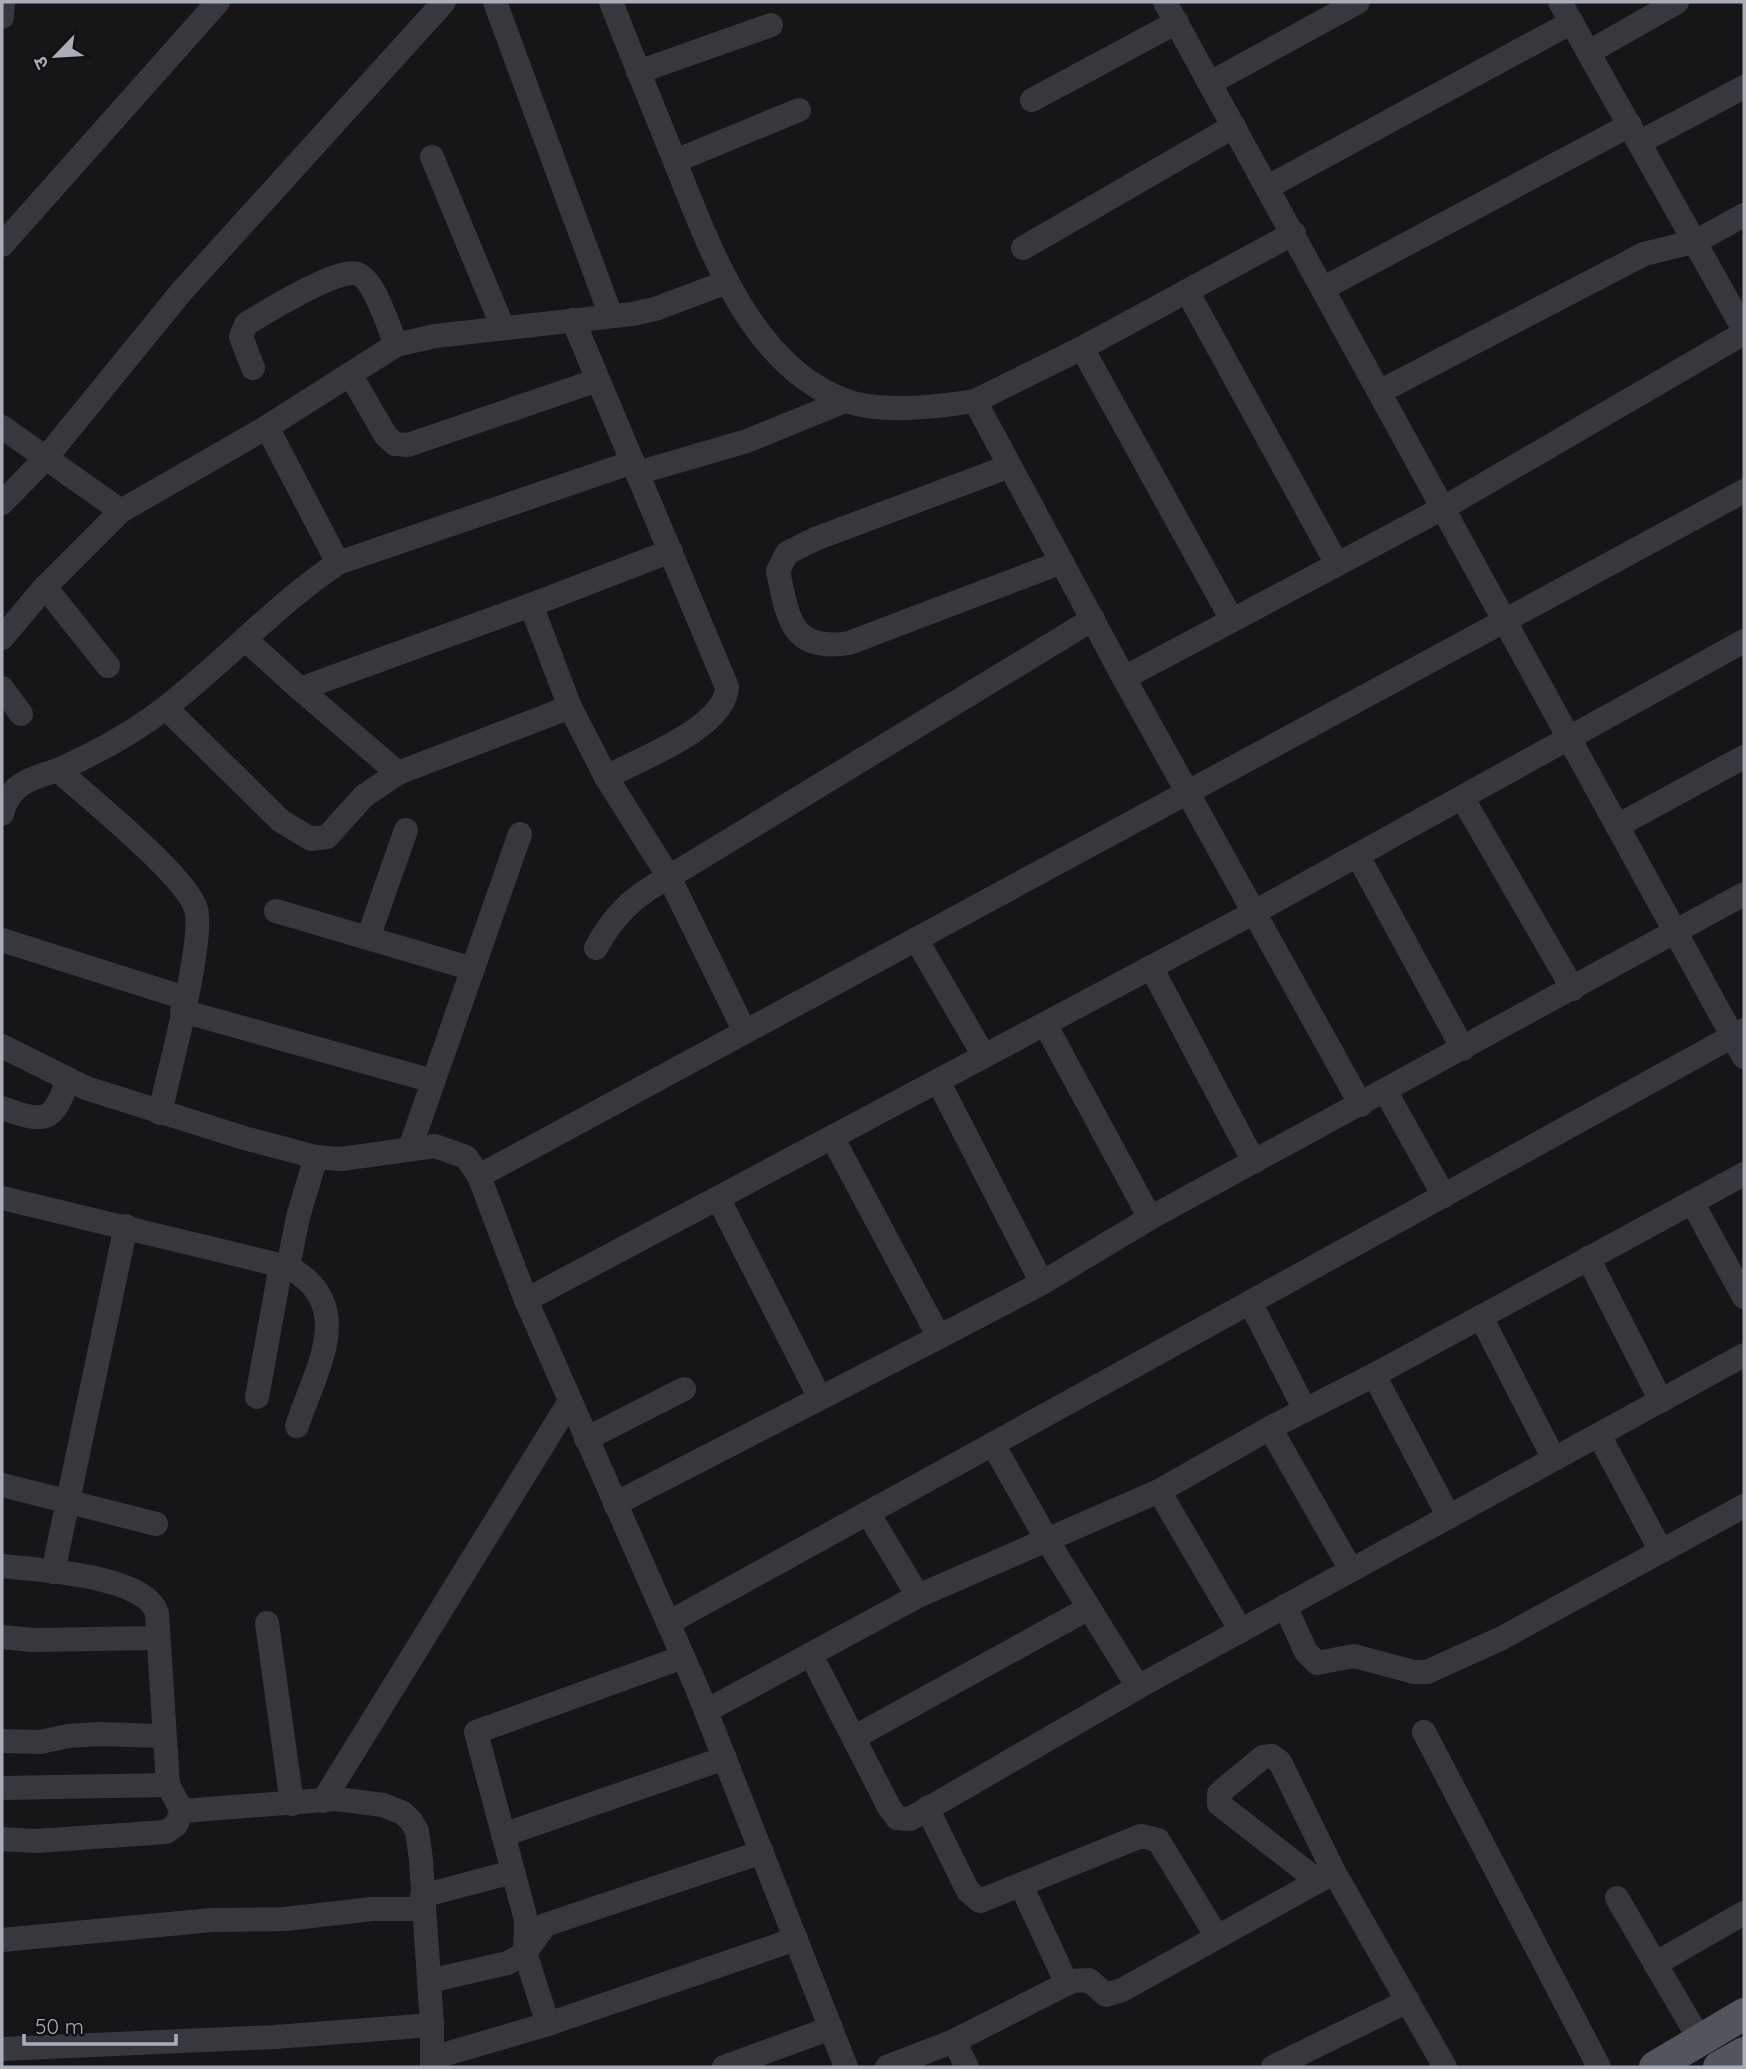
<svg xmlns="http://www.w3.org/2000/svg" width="1746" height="2069" viewBox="0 0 1746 2069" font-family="Quicksand,'Noto Sans Devanagari',sans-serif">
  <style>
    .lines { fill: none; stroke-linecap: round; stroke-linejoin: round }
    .minor { stroke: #37383d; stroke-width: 24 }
    .major { stroke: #53555c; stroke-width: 32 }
  </style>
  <rect width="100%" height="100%" fill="#161618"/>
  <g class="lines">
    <!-- minor -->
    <g class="minor">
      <polyline points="495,2 611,316"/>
      <path d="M 611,2 C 631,54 653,107 674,159 C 708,244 750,365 844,400 C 881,414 937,407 975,401"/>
      <polyline points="1165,2 1744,1057"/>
      <polyline points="1560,2 1744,330"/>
      <polyline points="2,17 3,2"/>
      <polyline points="1589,52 1677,2"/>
      <polyline points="638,72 771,25"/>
      <polyline points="1210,83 1358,2"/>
      <polyline points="1032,100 1177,22"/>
      <polyline points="1640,142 1744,87"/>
      <polyline points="432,157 503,328"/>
      <polyline points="675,161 799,110"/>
      <polyline points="1268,187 1572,22"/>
      <polyline points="1294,233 1082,348 975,401 1124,678 1361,1105"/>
      <polyline points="2,245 218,2"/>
      <polyline points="1023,248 1234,126"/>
      <polyline points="1324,288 1630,125"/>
      <polyline points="1187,291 1337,564"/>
      <path d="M 573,320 L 727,687 C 725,728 640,759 606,777 L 669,877 C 635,895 614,914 596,948"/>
      <polyline points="1082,348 1232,620"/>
      <path d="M 253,368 L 241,337 L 246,324 C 264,313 340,266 358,274 C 375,281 389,328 396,345"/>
      <polyline points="350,374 386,436 395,444 408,445 598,380"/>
      <polyline points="1381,391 1644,254 1697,241 1744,215"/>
      <polyline points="2,427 121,511 267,427 396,345 435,336 632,314 655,309 727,282"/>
      <polyline points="267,427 338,563"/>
      <path d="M 1010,466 L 815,539 L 787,553 L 778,571 C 788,619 791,652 849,643 L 1062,562"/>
      <polyline points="637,473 747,441 845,401"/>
      <polyline points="2,503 45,459 182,291 444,2"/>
      <polyline points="45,587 108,666"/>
      <polyline points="2,638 45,587 121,511"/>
      <polyline points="245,639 300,689 531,605"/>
      <polyline points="1124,678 1445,507 1744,333"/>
      <polyline points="2,688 21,714"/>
      <polyline points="300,689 398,773 570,707"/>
      <polyline points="166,708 281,821 311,839 327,837 364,796 398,773"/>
      <path d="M 58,770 C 96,753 132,734 165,708 C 225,662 275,605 338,563 L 633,462"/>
      <polyline points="606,777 570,707 531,605 671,551"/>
      <polyline points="1463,799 1573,989"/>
      <path d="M 2,814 C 9,784 31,778 58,770 C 88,797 186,876 196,909 C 205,940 168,1075 160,1113"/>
      <polyline points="1617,826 1744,757"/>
      <polyline points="1358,856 1463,1049"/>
      <polyline points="276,911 473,969"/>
      <polyline points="368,938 406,830"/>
      <polyline points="916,939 984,1056"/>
      <polyline points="2,940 185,998"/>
      <polyline points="1151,967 1254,1162"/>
      <polyline points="182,1011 433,1081"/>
      <polyline points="1045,1024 1150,1218"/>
      <polyline points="745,1032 669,877 1093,619"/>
      <polyline points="2,1046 86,1088 244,1138 316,1157 341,1159 435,1146 466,1157 479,1176 526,1300 696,1686 846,2067"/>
      <polyline points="938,1081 1042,1283"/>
      <polyline points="1386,1092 1444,1196"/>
      <path d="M 2,1108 C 45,1123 53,1124 68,1079"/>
      <polyline points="832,1137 939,1337 1042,1283 1150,1218 1744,894"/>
      <polyline points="410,1148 520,834"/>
      <polyline points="479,1176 1744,491"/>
      <path d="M 2,1198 L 288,1267 C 358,1305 316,1368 297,1426"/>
      <polyline points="718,1198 820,1398"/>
      <polyline points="1692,1202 1744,1297"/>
      <polyline points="1588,1258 1661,1401"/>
      <polyline points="288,1267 298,1217 316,1157"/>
      <polyline points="526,1300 1253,913 1744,641"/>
      <polyline points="1250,1302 1305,1410"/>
      <polyline points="1481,1317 1554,1459"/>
      <polyline points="1374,1375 1449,1517"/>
      <polyline points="257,1397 281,1265"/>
      <polyline points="1270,1428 1351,1570"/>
      <polyline points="1599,1435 1661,1551"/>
      <polyline points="586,1439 684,1389"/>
      <polyline points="993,1444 1047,1540 1138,1687"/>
      <polyline points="2,1485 156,1524"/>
      <polyline points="1159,1491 1241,1631"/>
      <polyline points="615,1504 939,1337"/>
      <polyline points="868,1513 918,1596"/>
      <path d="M 2,1566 C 38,1570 145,1575 157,1613 L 168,1785 L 182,1811 L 337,1799 L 383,1805 L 403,1813 L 411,1821 L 417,1831 L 421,1860 L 432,2025 L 432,2067"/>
      <polyline points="53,1572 126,1226"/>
      <polyline points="1285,1606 1306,1652 1317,1663 1354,1656 1414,1672 1427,1672 1500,1639 1744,1506"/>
      <polyline points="267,1623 292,1804"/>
      <polyline points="668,1623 1744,1030"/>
      <polyline points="2,1637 32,1640 158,1638"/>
      <polyline points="811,1655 889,1807 897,1818 910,1819 1138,1687 1744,1355"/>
      <polyline points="706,1711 918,1596 1159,1491 1270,1428 1374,1375 1744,1174"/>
      <polyline points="1424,1732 1599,2067"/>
      <polyline points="855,1737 1089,1608"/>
      <polyline points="2,1741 40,1742 68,1736 100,1734 162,1736"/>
      <polyline points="2,1788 168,1785"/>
      <polyline points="323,1801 570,1401"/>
      <polyline points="927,1808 968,1891 980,1901 1141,1836 1158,1840 1217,1937"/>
      <polyline points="503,1835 725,1758"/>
      <polyline points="2,1839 36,1841 166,1832 176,1825 182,1811"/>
      <polyline points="1318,1881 1219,1804 1219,1794 1224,1789 1263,1757 1272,1756 1280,1762 1334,1872 1445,2067"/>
      <polyline points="1021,1885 1067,1984"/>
      <polyline points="422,1896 512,1872"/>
      <polyline points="1617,1898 1700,2040"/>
      <polyline points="2,1940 212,1920 285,1919 372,1909 422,1909"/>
      <polyline points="1655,1964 1744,1913"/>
      <polyline points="429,1981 508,1963 525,1953 545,1925 762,1852"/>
      <polyline points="548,2024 525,1953 526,1920 476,1732 683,1657"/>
      <polyline points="954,2041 967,2067"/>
      <polyline points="2,2049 275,2037 432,2025"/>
      <polyline points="432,2058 548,2024 796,1939"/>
      <polyline points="724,2067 831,2028"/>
      <polyline points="887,2067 954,2041 1072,1981 1089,1980 1106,1995 1122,1990 1331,1874"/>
      <polyline points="1273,2067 1408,2001"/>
    </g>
    <!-- major -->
    <g class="major">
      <polyline points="1655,2067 1744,2014"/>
      <polyline points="1719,2067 1744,2053"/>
    </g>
  </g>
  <!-- border -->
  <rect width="1746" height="2069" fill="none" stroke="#a8adb8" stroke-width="7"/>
  <!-- north arrow -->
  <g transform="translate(56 56) rotate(245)" stroke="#111113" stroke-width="5" paint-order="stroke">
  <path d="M0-5L12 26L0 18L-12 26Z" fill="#a8adb8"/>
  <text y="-10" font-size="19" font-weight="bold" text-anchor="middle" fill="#a8adb8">उ</text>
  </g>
  <!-- scale -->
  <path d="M24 2034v10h152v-10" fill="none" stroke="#a8adb8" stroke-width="3.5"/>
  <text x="35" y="2034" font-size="21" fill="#a8adb8" stroke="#111113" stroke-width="5" paint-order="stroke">50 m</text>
</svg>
